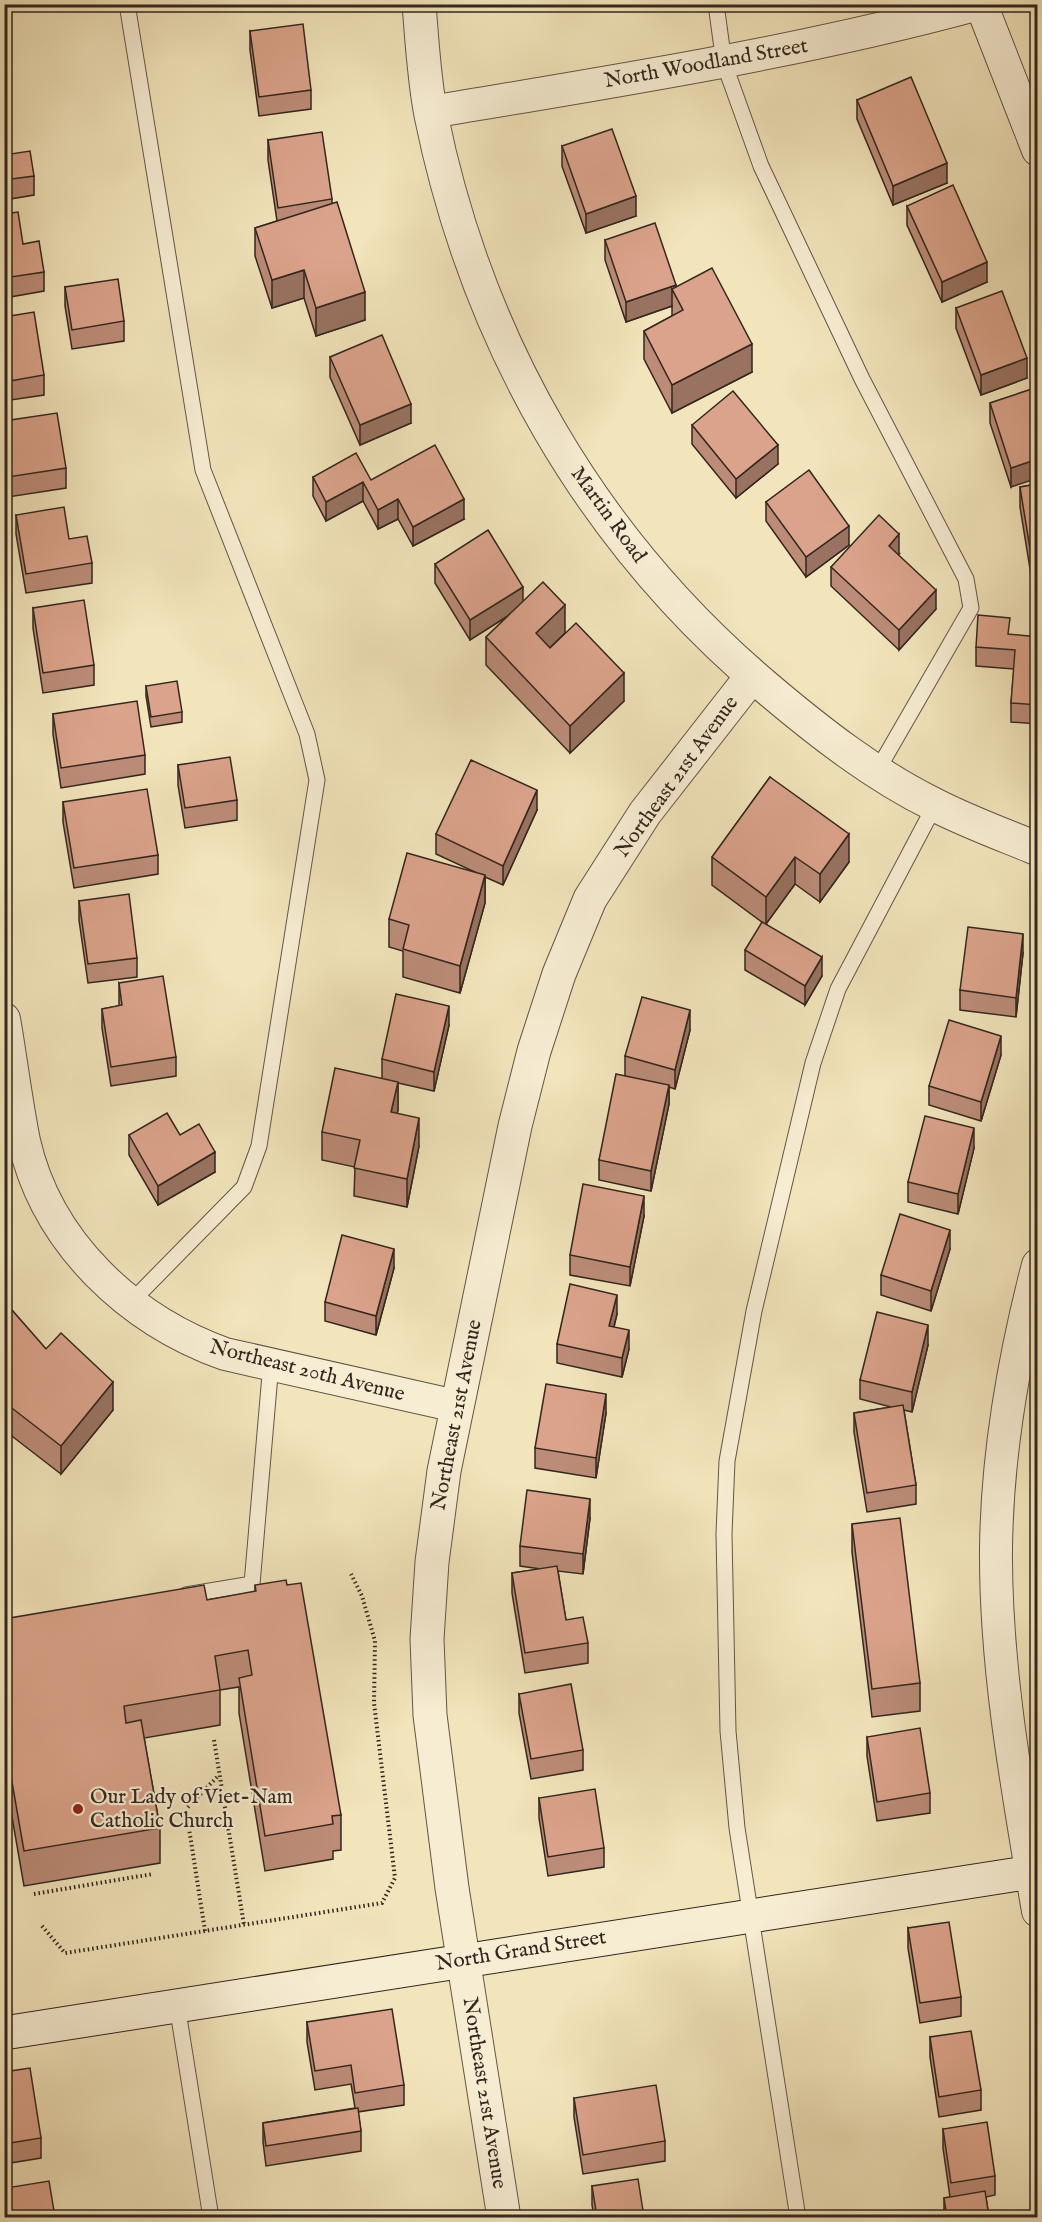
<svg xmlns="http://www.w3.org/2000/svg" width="1042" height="2222" viewBox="0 0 1042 2222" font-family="'IM FELL English',serif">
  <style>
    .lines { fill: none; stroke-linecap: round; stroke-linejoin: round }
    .service-casing { stroke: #625645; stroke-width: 17 }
    .minor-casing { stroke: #625645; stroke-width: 34 }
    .tertiary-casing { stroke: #625645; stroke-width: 35 }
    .secondary-casing { stroke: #32261e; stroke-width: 35 }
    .path { stroke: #32261e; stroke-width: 4; stroke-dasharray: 1.5 3; stroke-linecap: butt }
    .service { stroke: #f7edd3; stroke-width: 15 }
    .minor { stroke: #f7edd3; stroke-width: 32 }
    .tertiary { stroke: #f7edd3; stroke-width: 33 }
    .secondary { stroke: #f7edd3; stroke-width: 33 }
    .wall { fill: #bc8c78; stroke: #32261e; stroke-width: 1.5 }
    .shaded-wall { fill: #997261; stroke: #32261e; stroke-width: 1.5 }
    .building { fill: #dba38b; stroke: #32261e; stroke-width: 1.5 }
    .poi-dot { fill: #8f2418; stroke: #f7edd3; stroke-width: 2 }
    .labels { text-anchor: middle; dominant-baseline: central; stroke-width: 4.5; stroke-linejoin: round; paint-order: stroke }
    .street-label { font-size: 21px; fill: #32261e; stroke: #f7edd3 }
    .poi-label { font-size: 21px; fill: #32261e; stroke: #f7edd3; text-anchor: start }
  </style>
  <rect width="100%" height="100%" fill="#f2e4bb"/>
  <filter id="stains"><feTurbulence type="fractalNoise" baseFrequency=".00333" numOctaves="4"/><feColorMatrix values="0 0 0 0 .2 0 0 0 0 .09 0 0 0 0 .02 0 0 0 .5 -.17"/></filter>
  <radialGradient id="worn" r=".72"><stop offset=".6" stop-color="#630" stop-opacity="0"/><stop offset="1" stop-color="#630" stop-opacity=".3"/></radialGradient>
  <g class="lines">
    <defs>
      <g id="service">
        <polyline points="127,4 203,470 307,734 317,780 259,1146 244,1187 130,1303"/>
        <polyline points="716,4 724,63 761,166 862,379 966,579 971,608 877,771"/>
        <polyline points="186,1595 252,1584 271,1363"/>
        <polyline points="177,2005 211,2218"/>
        <polyline points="798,2218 737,1828 728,1731 724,1534 727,1461 754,1311 813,1063 838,989 935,805"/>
      </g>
      <g id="minor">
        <polyline points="981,4 1038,150"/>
        <path d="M 431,112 C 615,81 798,53 978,4"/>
        <path d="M 4,1019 C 11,1059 16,1101 24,1141 C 47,1243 130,1320 225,1354 L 456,1406"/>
        <path d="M 1038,1265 C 1014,1357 997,1453 996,1549 C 995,1669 1018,1792 1038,1911"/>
      </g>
      <g id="tertiary">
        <path d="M 419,4 C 422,41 424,79 431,115 C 477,341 590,539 767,688 C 819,732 874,775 935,805 C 968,822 1004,835 1038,849"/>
        <polyline points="504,2218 452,1888 430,1715 427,1639 432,1562 444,1471 515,1126 534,1051 559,974 590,899 645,813 752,676"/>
      </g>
      <polyline id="secondary" points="4,2033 1038,1871"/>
    </defs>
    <!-- service casing -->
    <use href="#service" class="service-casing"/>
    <!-- minor casing -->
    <use href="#minor" class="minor-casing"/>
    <!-- tertiary casing -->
    <use href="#tertiary" class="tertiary-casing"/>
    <!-- secondary casing -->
    <use href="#secondary" class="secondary-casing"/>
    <!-- path -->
    <g class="path">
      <polyline points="214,1740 244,1925"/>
      <polyline points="34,1894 153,1874"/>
      <polyline points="42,1926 65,1953 382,1903 395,1878 374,1703 375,1641 362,1596 351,1574"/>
      <polyline points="205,1931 186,1809 219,1775"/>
    </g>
    <!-- service -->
    <use href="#service" class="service"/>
    <!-- minor -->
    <use href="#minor" class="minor"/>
    <!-- tertiary -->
    <use href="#tertiary" class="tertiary"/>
    <!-- secondary -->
    <use href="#secondary" class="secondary"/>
  </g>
  <!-- wall -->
  <g class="wall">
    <polygon points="538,4 556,4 539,7"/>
    <polygon points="250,31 311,90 311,109 259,116 250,50"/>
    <polygon points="4,53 9,83 9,103 4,104"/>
    <polygon points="857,100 947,183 893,205 857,119"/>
    <polygon points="4,110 11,154 34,176 34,195 4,200"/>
    <polygon points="268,140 332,199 332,204 365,320 316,336 304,298 272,308 255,256 255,228 277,221 268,160"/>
    <polygon points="562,146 636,216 586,233 562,166"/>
    <polygon points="907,206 987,282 942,302 907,225"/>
    <polygon points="4,214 23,244 44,272 44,291 4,298"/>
    <polygon points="605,240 676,287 752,372 672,413 644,359 644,331 672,316 672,306 626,322 605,260"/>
    <polygon points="65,287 124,321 124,341 72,349 65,306"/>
    <polygon points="956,308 1027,378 981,395 956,328"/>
    <polygon points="4,317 44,375 44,395 4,401"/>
    <polygon points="330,357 411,423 360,445 330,377"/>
    <polygon points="1038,387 1011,487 990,423 990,403"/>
    <polygon points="4,421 66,468 66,488 8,497 4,475"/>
    <polygon points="692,425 778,464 736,498 692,444"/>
    <polygon points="313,477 371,480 464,519 413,546 398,519 378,529 363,501 326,521 313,496"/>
    <polygon points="1038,484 1038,612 1037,612 1020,507 1020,487"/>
    <polygon points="766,502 849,545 806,577 766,521"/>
    <polygon points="16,515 92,563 92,583 26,593 16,534"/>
    <polygon points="899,554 898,555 936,609 899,650 831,586 831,567"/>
    <polygon points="435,564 523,601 565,633 549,648 624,701 570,753 486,665 486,637 508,616 470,640 435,583"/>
    <polygon points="33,608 94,665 94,685 43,693 33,628"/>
    <polygon points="1010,635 1038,637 1038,724 1011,722 1011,703 1014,669 976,666 976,647"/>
    <polygon points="146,686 182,712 182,722 151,727 146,696"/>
    <polygon points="53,714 145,755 145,774 61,788 53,734"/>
    <polygon points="178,765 237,800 237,820 185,828 178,785"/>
    <polygon points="770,777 849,862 820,902 795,884 766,924 822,976 805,1005 745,970 745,950 763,923 712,885 712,857"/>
    <polygon points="63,802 158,855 158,874 74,888 63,822"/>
    <polygon points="537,810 503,885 485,877 485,903 460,993 403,977 403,951 389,947 389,919 475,872 436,854 436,834"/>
    <polygon points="79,901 137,958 137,977 88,983 79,920"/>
    <polygon points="1023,953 1016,1017 960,1010 960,990"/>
    <polygon points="119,983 176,1057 176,1076 111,1086 102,1028 102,1009 119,1006"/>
    <polygon points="449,1025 434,1091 398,1083 398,1110 397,1114 419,1146 407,1207 354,1196 355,1167 322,1160 322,1132 382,1078 382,1059"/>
    <polygon points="690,1030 675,1089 669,1087 669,1104 651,1191 599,1180 599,1160 625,1076 625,1056"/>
    <polygon points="1001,1055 981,1121 929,1105 929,1086"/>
    <polygon points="129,1135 180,1135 215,1172 158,1205 129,1155"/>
    <polygon points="974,1148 958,1214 908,1202 908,1182"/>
    <polygon points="644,1216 630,1286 570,1275 570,1255"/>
    <polygon points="950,1249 931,1311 881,1295 881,1275"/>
    <polygon points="394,1268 376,1335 325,1321 325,1302"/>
    <polygon points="4,1301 46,1349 113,1410 61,1474 4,1430"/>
    <polygon points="617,1314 614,1327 629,1349 622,1377 557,1363 557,1344"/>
    <polygon points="928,1345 912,1412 904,1410 916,1485 916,1504 867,1512 854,1432 854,1413 891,1407 860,1399 860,1380"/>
    <polygon points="606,1413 596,1478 535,1468 535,1448"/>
    <polygon points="590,1518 583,1574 558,1571 566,1620 588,1643 588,1663 525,1673 512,1593 512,1573 541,1569 520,1566 520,1546"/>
    <polygon points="852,1524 920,1683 920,1711 872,1717 852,1552"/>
    <polygon points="255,1585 341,1815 341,1850 333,1851 333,1859 265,1871 239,1713 239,1687 220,1690 220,1725 144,1738 160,1828 160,1863 24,1886 4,1771 4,1619 207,1600 255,1592"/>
    <polygon points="519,1694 583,1750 583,1770 531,1779 519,1713"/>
    <polygon points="867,1737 930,1793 930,1813 877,1821 867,1756"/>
    <polygon points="539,1798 604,1848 604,1867 548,1876 539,1818"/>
    <polygon points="908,1928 961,1997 961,2016 920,2023 908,1948"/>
    <polygon points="307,2022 404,2085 404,2105 358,2112 361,2131 361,2151 266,2166 263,2142 263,2123 355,2108 351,2084 315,2090 307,2042"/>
    <polygon points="930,2037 981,2090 981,2110 939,2117 930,2057"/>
    <polygon points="4,2072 41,2138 41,2158 4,2164"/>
    <polygon points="574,2098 665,2141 665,2161 583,2174 574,2117"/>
    <polygon points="943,2129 995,2176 995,2195 986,2197 989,2217 944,2217 944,2198 950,2197 943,2148"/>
    <polygon points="592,2186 644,2217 594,2217 592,2205"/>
    <polygon points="6,2188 55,2217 8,2217 6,2207"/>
  </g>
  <!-- shaded-wall -->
  <g class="shaded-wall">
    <polygon points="947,163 947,183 893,205 893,186"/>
    <polygon points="636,196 636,216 586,233 586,214"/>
    <polygon points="987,262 987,282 942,302 942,282"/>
    <polygon points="304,270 304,298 272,308 272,280"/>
    <polygon points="676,285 676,296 672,289 672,306 626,322 626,302"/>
    <polygon points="365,292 365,320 316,336 316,308"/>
    <polygon points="752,344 752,372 672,413 672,385"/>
    <polygon points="1027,358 1027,378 981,395 981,375"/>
    <polygon points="411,404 411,423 360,445 360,425"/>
    <polygon points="778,445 778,464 736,498 736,479"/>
    <polygon points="1038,459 1038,478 1011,487 1011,468"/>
    <polygon points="363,482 363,501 326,521 326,502"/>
    <polygon points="398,499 398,519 378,529 378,510"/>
    <polygon points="464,499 464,519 413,546 413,527"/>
    <polygon points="849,526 849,545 806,577 806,557"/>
    <polygon points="899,534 899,554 889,566 889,546"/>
    <polygon points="523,587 523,606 470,640 470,620"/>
    <polygon points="936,590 936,609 899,650 899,630"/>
    <polygon points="565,605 565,633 536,661 536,633"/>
    <polygon points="624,673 624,701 570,753 570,726"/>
    <polygon points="537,790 537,810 503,885 503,866"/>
    <polygon points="849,834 849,862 820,902 820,874"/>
    <polygon points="795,857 795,884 766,924 766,897"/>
    <polygon points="485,875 485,903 460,993 460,966"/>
    <polygon points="1023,934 1023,953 1016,1017 1016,998"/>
    <polygon points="822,957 822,976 805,1005 805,986"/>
    <polygon points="449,1006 449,1025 434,1091 434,1072"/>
    <polygon points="690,1010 690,1030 675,1089 675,1070"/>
    <polygon points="1001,1036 1001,1055 981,1121 981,1102"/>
    <polygon points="398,1082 398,1110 391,1140 391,1112"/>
    <polygon points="669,1085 669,1104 651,1191 651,1171"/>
    <polygon points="419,1118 419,1146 407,1207 407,1179"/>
    <polygon points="974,1128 974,1148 958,1214 958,1194"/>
    <polygon points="215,1152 215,1172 158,1205 158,1186"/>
    <polygon points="644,1196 644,1216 630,1286 630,1267"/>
    <polygon points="950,1230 950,1249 931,1311 931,1291"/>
    <polygon points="394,1249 394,1268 376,1335 376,1316"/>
    <polygon points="617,1295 617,1314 609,1345 609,1326"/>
    <polygon points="928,1325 928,1345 912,1412 912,1392"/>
    <polygon points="629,1330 629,1349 622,1377 622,1358"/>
    <polygon points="113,1382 113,1410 61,1474 61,1446"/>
    <polygon points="606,1394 606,1413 596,1478 596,1458"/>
    <polygon points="590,1499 590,1518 583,1574 583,1554"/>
  </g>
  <!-- building -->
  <g class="building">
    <polygon points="303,24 311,90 259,97 250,31"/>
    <polygon points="4,53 9,83 4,84"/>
    <polygon points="911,77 947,163 893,186 857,100"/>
    <polygon points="4,110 11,154 30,151 34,176 4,180"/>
    <polygon points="612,129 636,196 586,214 562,146"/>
    <polygon points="322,132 332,199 278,208 268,140"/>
    <polygon points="953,185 987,262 942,282 907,206"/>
    <polygon points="337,202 365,292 316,308 304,270 272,280 255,228"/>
    <polygon points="18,212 23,244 39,241 44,272 4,278 4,214"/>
    <polygon points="655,223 676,285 626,302 605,240"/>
    <polygon points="712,268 752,344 672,385 644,331 683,310 672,289"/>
    <polygon points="118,279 124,321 72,330 65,287"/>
    <polygon points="1002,291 1027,358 981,375 956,308"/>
    <polygon points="34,312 44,375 4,382 4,317"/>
    <polygon points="382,335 411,404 360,425 330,357"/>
    <polygon points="1038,387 1038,459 1011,468 990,403"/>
    <polygon points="733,391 778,445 736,479 692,425"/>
    <polygon points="57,413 66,468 8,477 4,456 4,421"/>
    <polygon points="435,445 464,499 413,527 398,499 378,510 363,482 326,502 313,477 356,453 371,480"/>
    <polygon points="809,470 849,526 806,557 766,502"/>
    <polygon points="1038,484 1038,592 1037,592 1020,487"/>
    <polygon points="64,507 69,539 87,536 92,563 26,574 16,515"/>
    <polygon points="879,515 899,534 889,546 936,590 899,630 831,567"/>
    <polygon points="488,530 523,587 470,620 435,564"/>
    <polygon points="543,582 565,605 536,633 550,648 576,623 624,673 570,726 486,637"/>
    <polygon points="84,600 94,665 43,673 33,608"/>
    <polygon points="978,615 1010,618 1008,634 1038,637 1038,705 1011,703 1015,650 976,647"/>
    <polygon points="177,681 182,712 151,717 146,686"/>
    <polygon points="137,701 145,755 61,768 53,714"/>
    <polygon points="230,757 237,800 185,808 178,765"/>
    <polygon points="471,760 537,790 503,866 436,834"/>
    <polygon points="770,777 849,834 820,874 795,857 766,897 712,857"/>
    <polygon points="147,789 158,855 74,868 63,802"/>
    <polygon points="407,853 485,875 460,966 403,949 409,925 389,919"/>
    <polygon points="129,894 137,958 88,964 79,901"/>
    <polygon points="762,922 822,957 805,986 745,950"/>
    <polygon points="968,927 1023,934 1016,998 960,990"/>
    <polygon points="163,976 176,1057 111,1067 102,1009 122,1005 119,983"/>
    <polygon points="396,994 449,1006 434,1072 382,1059"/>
    <polygon points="642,997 690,1010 675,1070 625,1056"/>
    <polygon points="949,1020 1001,1036 981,1102 929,1086"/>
    <polygon points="335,1068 398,1082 391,1112 419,1118 407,1179 354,1168 360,1140 322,1132"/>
    <polygon points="616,1074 669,1085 651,1171 599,1160"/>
    <polygon points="167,1113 180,1135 199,1124 215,1152 158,1186 129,1135"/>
    <polygon points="925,1116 974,1128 958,1194 908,1182"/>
    <polygon points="583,1184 644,1196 630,1267 570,1255"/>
    <polygon points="900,1214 950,1230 931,1291 881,1275"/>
    <polygon points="342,1235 394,1249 376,1316 325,1302"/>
    <polygon points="570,1284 617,1295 609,1326 629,1330 622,1358 557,1344"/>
    <polygon points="4,1301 46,1349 61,1333 113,1382 61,1446 4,1402"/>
    <polygon points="877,1312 928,1325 912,1392 860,1380"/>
    <polygon points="546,1384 606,1394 596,1458 535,1448"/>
    <polygon points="903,1405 916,1485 867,1493 854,1413"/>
    <polygon points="527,1490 590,1499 583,1554 520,1546"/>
    <polygon points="900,1518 920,1683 872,1689 852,1524"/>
    <polygon points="557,1566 566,1620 583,1617 588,1643 525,1653 512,1573"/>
    <polygon points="286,1580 287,1585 301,1583 341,1815 332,1816 333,1824 265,1836 239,1678 252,1675 248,1650 215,1656 220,1690 124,1706 126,1723 141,1720 160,1828 24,1851 4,1736 4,1619 204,1585 207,1600 256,1591 255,1585"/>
    <polygon points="571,1684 583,1750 531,1759 519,1694"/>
    <polygon points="920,1728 930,1793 877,1802 867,1737"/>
    <polygon points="595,1789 604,1848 548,1857 539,1798"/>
    <polygon points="949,1922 961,1997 920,2003 908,1928"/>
    <polygon points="392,2009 404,2085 355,2093 351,2065 315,2071 307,2022"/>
    <polygon points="971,2031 981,2090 939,2097 930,2037"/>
    <polygon points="30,2068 41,2138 4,2144 4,2072"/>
    <polygon points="656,2085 665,2141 583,2155 574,2098"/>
    <polygon points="358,2108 361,2131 266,2146 263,2123"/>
    <polygon points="987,2122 995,2176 951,2183 943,2129"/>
    <polygon points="638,2179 644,2217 597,2217 592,2186"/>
    <polygon points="49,2181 55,2217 11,2217 6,2188"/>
    <polygon points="985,2191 989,2217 947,2217 944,2198"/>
  </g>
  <!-- markers -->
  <circle class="poi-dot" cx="78" cy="1809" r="6"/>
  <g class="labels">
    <!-- street labels -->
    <g class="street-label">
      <text transform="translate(706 64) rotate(-10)">North Woodland Street</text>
      <text transform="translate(608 515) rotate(54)">Martin Road</text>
      <text transform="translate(677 777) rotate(-54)">Northeast 21st Avenue</text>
      <text transform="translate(307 1371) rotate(14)">Northeast 20th Avenue</text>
      <text transform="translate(457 1415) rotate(-79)">Northeast 21st Avenue</text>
      <text transform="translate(521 1951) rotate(-9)">North Grand Street</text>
      <text transform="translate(484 2093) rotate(81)">Northeast 21st Avenue</text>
    </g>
    <!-- poi labels -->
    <g class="poi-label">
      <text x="90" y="1797">Our Lady of Viet-Nam<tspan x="90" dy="24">Catholic Church</tspan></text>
    </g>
  </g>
  <!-- margin -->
  <rect width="1042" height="2222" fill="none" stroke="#f2e4bb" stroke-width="24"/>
  <rect x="6" y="6" width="1030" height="2210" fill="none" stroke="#32261e" stroke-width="3"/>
  <rect x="12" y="12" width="1018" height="2198" fill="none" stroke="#32261e" stroke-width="1.5"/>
  <rect width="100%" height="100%" filter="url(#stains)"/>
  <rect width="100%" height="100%" fill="url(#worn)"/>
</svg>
